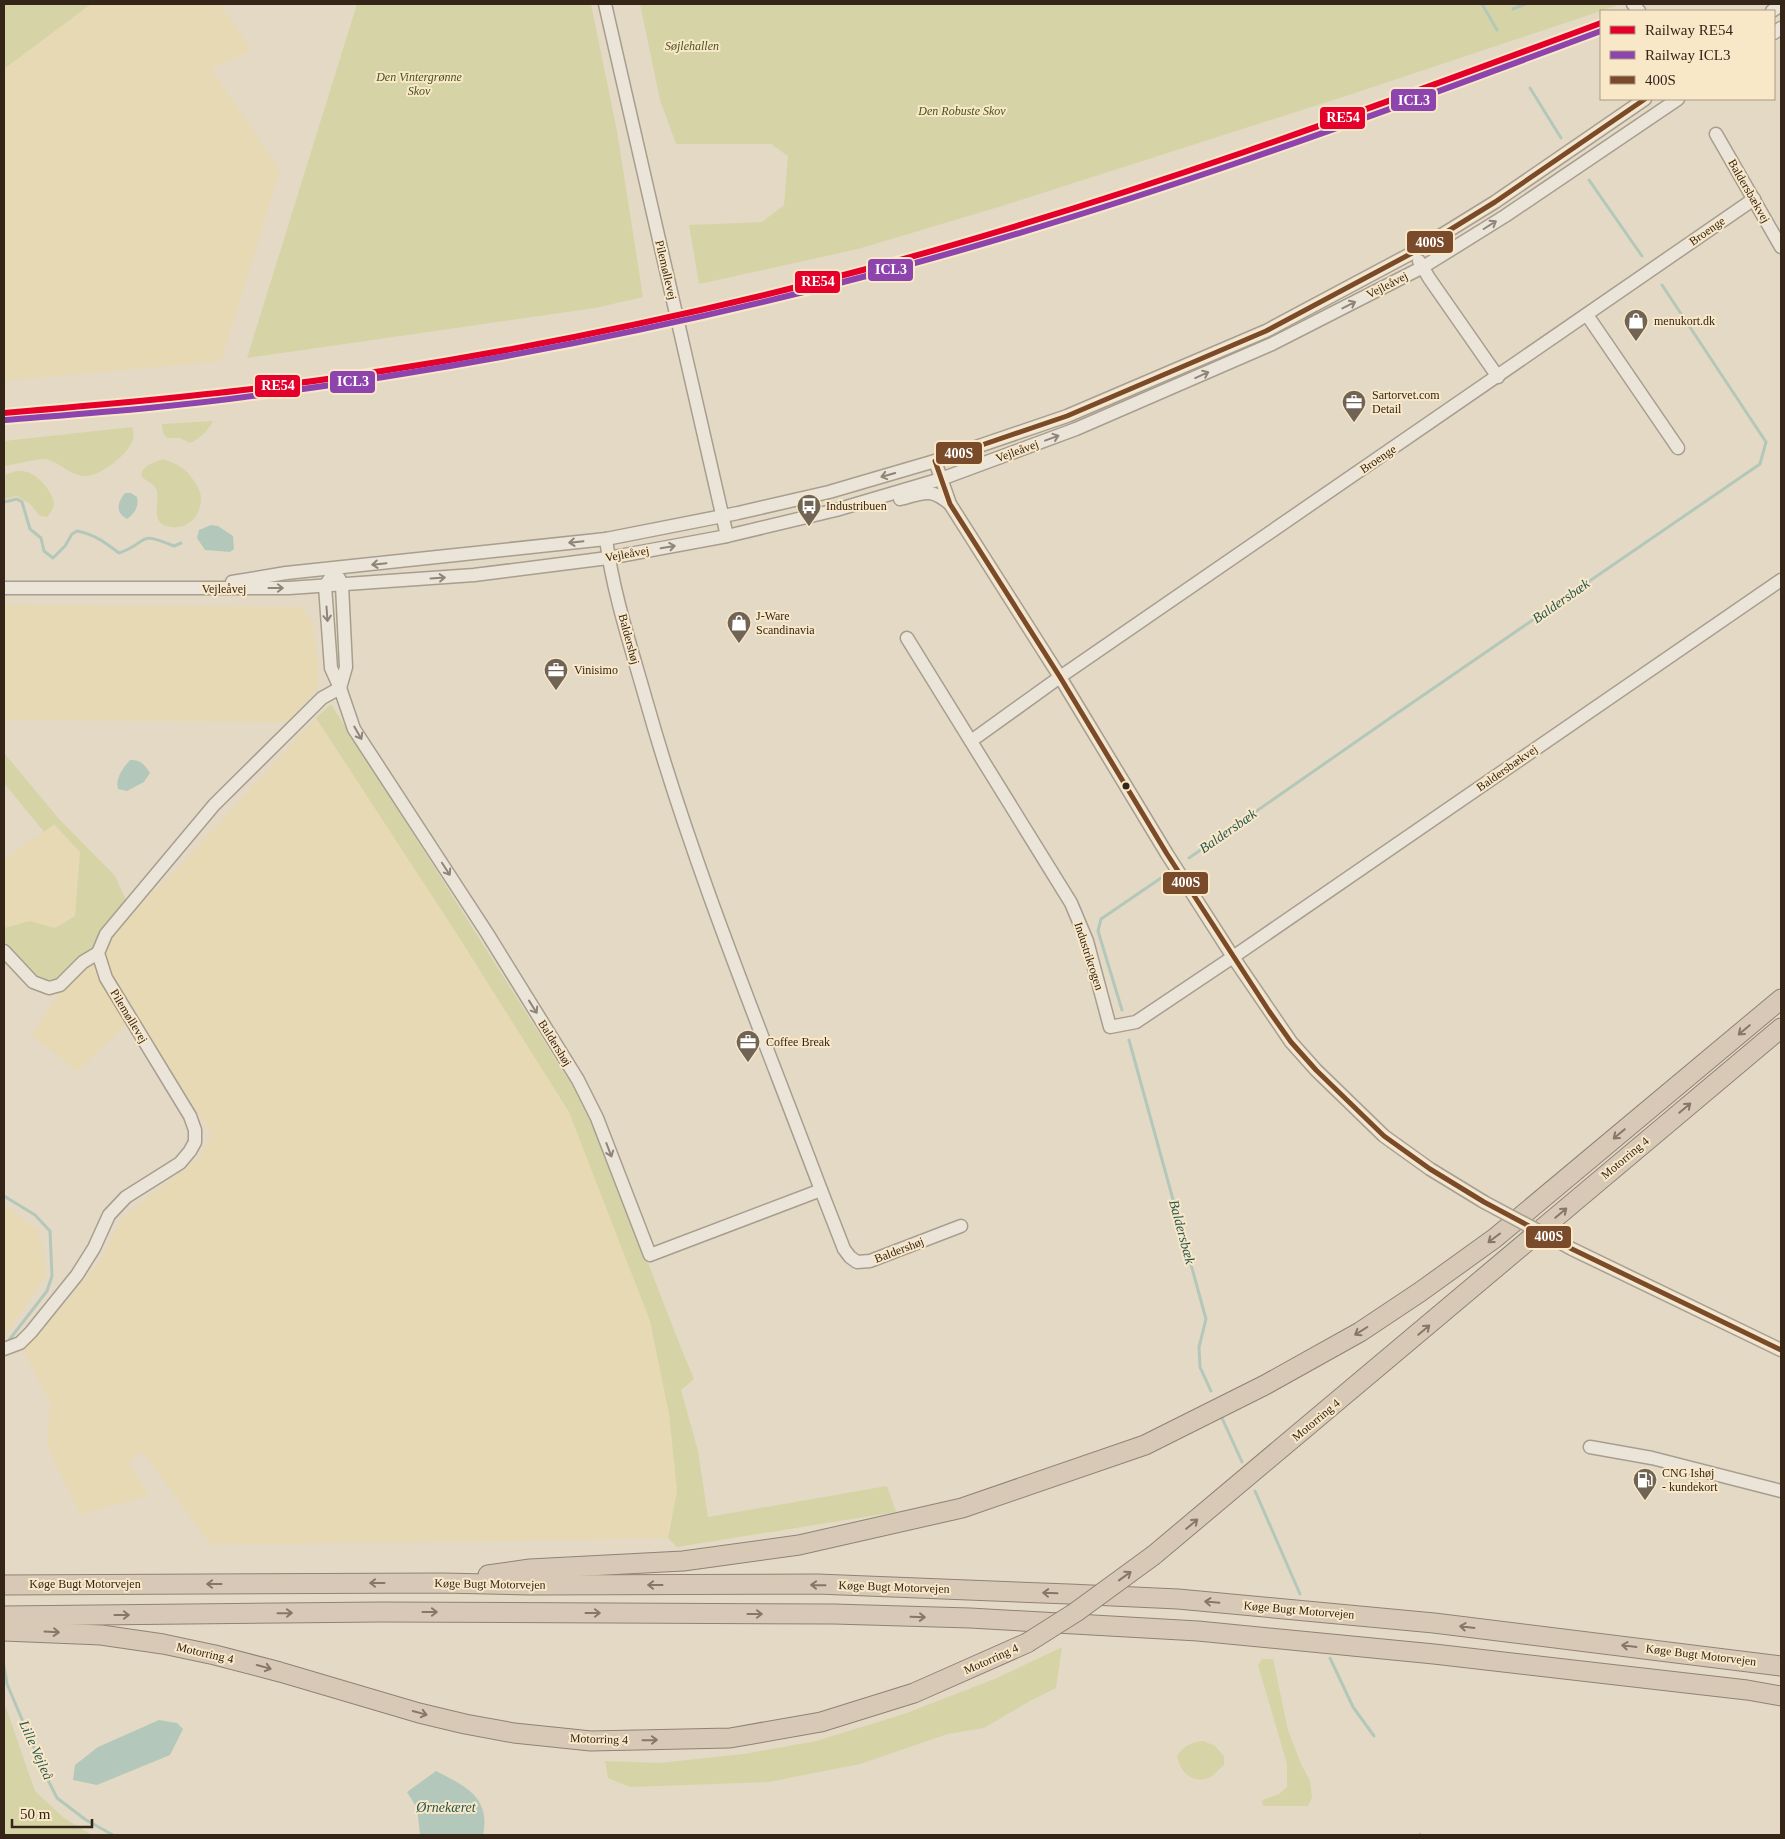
<svg xmlns="http://www.w3.org/2000/svg" width="1785" height="1839" viewBox="0 0 1785 1839" font-family="'Times New Roman',serif">
  <style>
    .farmland { fill: #e6d9b3 }
    .green { fill: #d6d4a6 }
    .water { fill: #b3c8ba }
    .lines { fill: none; stroke-linecap: round; stroke-linejoin: round }
    .stream { stroke: #b3c8ba; stroke-width: 3 }
    .minor-casing { stroke: #a89e90; stroke-width: 15 }
    .highway-casing { stroke: #8d8376; stroke-width: 21 }
    .minor { stroke: #ebe4d8; stroke-width: 12 }
    .highway { stroke: #d7c9b6; stroke-width: 19 }
    .minor-bridge-casing { stroke: #a89e90; stroke-width: 15; stroke-linecap: butt }
    .highway-bridge-casing { stroke: #8d8376; stroke-width: 21; stroke-linecap: butt }
    .minor-bridge { stroke: #ebe4d8; stroke-width: 12 }
    .highway-bridge { stroke: #d7c9b6; stroke-width: 19 }
    .bus-1-casing { stroke: #f8e8c8; stroke-width: 9 }
    .bus-1 { stroke: #7a4b2a; stroke-width: 5 }
    .rail-1-casing { stroke: #f8e8c8; stroke-width: 10 }
    .rail-2-casing { stroke: #f8e8c8; stroke-width: 10 }
    .rail-1 { stroke: #e4002b; stroke-width: 6 }
    .rail-2 { stroke: #8e44ad; stroke-width: 6 }
    .oneway { stroke: #908478 }
    .oneway2 { stroke: #867768 }
    .bus-dot { fill: #352519; stroke: #f8e8c8; stroke-width: 2 }
    .labels { text-anchor: middle; dominant-baseline: central; stroke-width: 4; stroke-linejoin: round; paint-order: stroke }
    .park-label { font-size: 12px; font-style: italic; fill: #48531e; stroke: #f8e8c8 }
    .street-label { font-size: 12px; fill: #352519; stroke: #f8e8c8 }
    .poi-label { font-size: 12px; fill: #352519; stroke: #f8e8c8; text-anchor: start }
    .water-label { font-size: 14px; font-style: italic; fill: #275651; stroke: #f8e8c8 }
    .line-badge { stroke: #f8e8c8; stroke-width: 2 }
    .badge-label { font-size: 14px; text-anchor: middle; font-weight: bold; fill: #fff }
  </style>
  <rect width="100%" height="100%" fill="#e4d9c5"/>
  <!-- farmland -->
  <g class="farmland">
    <polygon points="91,4 220,4 251,50 211,69 280,170 221,361 4,381 4,69"/>
    <polygon points="4,605 301,607 311,619 318,663 318,689 287,722 4,720"/>
    <polygon points="316,718 455,931 569,1112 604,1196 650,1321 669,1414 677,1491 668,1538 211,1545 143,1452 128,1461 149,1496 80,1514 47,1446 50,1402 20,1343 52,1306 57,1313 102,1258 122,1218 200,1157 212,1135 128,1004 106,966 106,949 114,930 180,866"/>
    <polygon points="54,824 80,852 75,916 55,928 30,921 4,928 4,860"/>
    <polygon points="93,956 128,1023 77,1071 32,1035 56,998 60,985"/>
    <polygon points="4,1205 39,1231 47,1274 4,1338"/>
  </g>
  <!-- green -->
  <g class="green">
    <polygon points="4,4 91,4 4,69"/>
    <polygon points="357,4 591,4 617,131 643,297 595,308 247,358"/>
    <polygon points="640,4 1614,4 1616,6 1352,94 1002,206 858,249 699,284 689,225 762,222 784,205 788,156 771,144 676,144 660,100"/>
    <path d="M 213,421 C 210,429 198,440 190,443 L 180,438 L 167,438 C 163,434 162,430 162,424 Z"/>
    <path d="M 132,427 C 134,433 134,436 132,442 C 127,455 98,478 84,476 C 69,475 60,462 45,459 C 39,458 12,465 4,466 L 4,441 Z"/>
    <path d="M 163,459 C 171,462 180,465 186,471 C 192,477 201,490 201,498 C 201,513 192,526 177,527 C 171,528 163,526 159,521 C 154,514 159,500 157,491 C 154,482 145,482 141,475 C 142,466 154,462 163,459 Z"/>
    <path d="M 16,471 C 22,471 27,471 32,474 C 40,478 53,493 54,503 C 54,508 50,513 47,517 L 40,516 L 30,504 L 17,496 L 4,499 L 4,475 Z"/>
    <path d="M 331,704 L 577,1093 C 622,1186 654,1284 694,1379 L 681,1390 L 698,1451 L 708,1517 L 887,1486 L 896,1512 L 677,1547 L 668,1538 L 677,1491 L 669,1414 L 650,1321 L 569,1112 L 455,931 L 316,718 Z"/>
    <polygon points="4,753 59,819 115,876 126,900 88,953 56,979 40,980 4,944 4,928 30,921 55,928 75,916 80,852 54,824 44,832 4,783"/>
    <polygon points="1062,1647 1056,1688 1030,1701 984,1728 948,1734 860,1764 769,1782 630,1787 608,1778 605,1761 659,1763 744,1754 816,1741 904,1714 997,1678"/>
    <polygon points="1262,1659 1273,1659 1288,1730 1301,1764 1310,1781 1312,1797 1308,1806 1263,1806 1262,1800 1279,1794 1287,1787 1287,1764 1258,1665"/>
    <polygon points="4,1702 35,1791 64,1818 92,1835 4,1835"/>
    <path d="M 1204,1741 L 1215,1746 L 1224,1756 L 1224,1765 C 1219,1769 1214,1776 1208,1778 C 1191,1784 1180,1771 1177,1756 C 1184,1746 1191,1742 1204,1741 Z"/>
  </g>
  <!-- water -->
  <g class="water">
    <path d="M 125,493 L 131,493 L 137,497 C 139,507 135,513 127,519 C 115,512 117,503 125,493 Z"/>
    <polygon points="211,525 218,526 233,536 234,549 230,552 205,550 197,538 199,530"/>
    <path d="M 130,760 C 141,760 144,764 150,773 L 144,782 L 127,791 L 118,789 C 115,778 123,768 130,760 Z"/>
    <polygon points="159,1720 177,1723 183,1729 170,1755 97,1785 73,1780 75,1765 98,1747"/>
    <path d="M 436,1771 C 465,1786 491,1797 483,1835 L 420,1834 L 417,1808 L 407,1792 Z"/>
  </g>
  <g class="lines">
    <!-- stream -->
    <g class="stream">
      <polyline points="1482,4 1497,30"/>
      <polyline points="1513,9 1525,4"/>
      <polyline points="1530,88 1561,138"/>
      <polyline points="1589,180 1642,256"/>
      <path d="M 4,502 L 17,499 L 22,502 L 30,529 L 41,538 L 44,551 L 53,558 L 65,546 L 72,534 L 77,531 C 94,534 106,543 119,553 C 151,542 135,530 174,546 L 181,543"/>
      <polyline points="1189,858 1393,716 1760,464 1766,442 1662,285"/>
      <polyline points="1122,1010 1098,931 1101,919 1161,878"/>
      <polyline points="1129,1040 1206,1319 1199,1347 1200,1367 1211,1391"/>
      <polyline points="4,1196 35,1215 50,1231 52,1276 47,1291 6,1344"/>
      <polyline points="1222,1418 1242,1462"/>
      <polyline points="1255,1491 1300,1594"/>
      <polyline points="1330,1658 1353,1707 1374,1736"/>
      <polyline points="4,1666 7,1684 46,1776 57,1798 86,1820 113,1835"/>
      <polyline points="1420,1834 1420,1835"/>
    </g>
    <defs>
      <g id="minor">
        <polyline points="605,4 727,536"/>
        <polyline points="1633,4 1639,11"/>
        <polyline points="1772,11 1781,5"/>
        <polyline points="1774,33 1781,28"/>
        <polyline points="1716,134 1781,247"/>
        <polyline points="1419,261 1429,278 1498,377"/>
        <polyline points="1587,315 1678,448"/>
        <polyline points="935,461 950,504 1060,677 1167,854 1233,957 1291,1042 1316,1070 1384,1136 1430,1169 1484,1202"/>
        <path d="M 900,499 C 924,493 930,487 950,504"/>
        <path d="M 336,569 L 325,586 L 331,668 L 340,688 L 354,729 L 487,933 L 578,1080 L 597,1118 L 650,1255 L 821,1190 C 760,1028 693,867 646,700 C 631,647 613,593 606,539"/>
        <polyline points="339,578 342,585 346,667 340,688"/>
        <polyline points="232,582 286,573 606,539 738,513 829,492 935,461 1067,416 1266,331 1414,252 1495,202 1645,99"/>
        <polyline points="4,588 289,588 474,575 608,558 727,536 836,510 941,479 1076,429 1272,344 1423,267 1505,216 1678,99"/>
        <polyline points="907,638 1071,903 1087,941 1110,1027 1136,1022 1233,957 1781,580"/>
        <polyline points="971,741 1060,677 1754,199"/>
        <polyline points="4,951 33,982 49,988 60,985 83,962 98,953"/>
        <polyline points="821,1190 844,1249 850,1257 857,1262 870,1261 961,1226"/>
        <polyline points="1572,1249 1781,1350"/>
        <polyline points="4,1349 20,1343 31,1332 77,1275 94,1248 109,1215 126,1197 180,1163 190,1151 195,1142 195,1130 190,1116 106,978 98,953 106,934 214,805 322,698 340,688"/>
        <polyline points="1590,1447 1652,1458 1781,1491"/>
      </g>
      <g id="highway">
        <polyline points="1154,1555 1781,1028"/>
        <polyline points="488,1575 530,1569 683,1561 799,1545 962,1508 1145,1445 1265,1385 1360,1332 1420,1292 1495,1238 1781,999"/>
        <polyline points="4,1585 443,1583 530,1585 817,1584 1069,1594 1178,1599 1434,1623 1781,1666"/>
        <polyline points="4,1616 381,1612 834,1614 970,1618 1198,1631 1434,1654 1747,1690 1781,1696"/>
        <polyline points="4,1631 101,1635 163,1644 215,1655 280,1672 419,1713 465,1724 514,1733 591,1741 730,1738 821,1722 914,1693 1027,1643"/>
      </g>
    </defs>
    <!-- minor casing -->
    <use href="#minor" class="minor-casing"/>
    <!-- highway casing -->
    <use href="#highway" class="highway-casing"/>
    <!-- minor -->
    <use href="#minor" class="minor"/>
    <!-- highway -->
    <use href="#highway" class="highway"/>
    <defs>
      <polyline id="minor-bridge" points="1484,1202 1572,1249"/>
      <polyline id="highway-bridge" points="1027,1643 1076,1612 1154,1555"/>
    </defs>
    <!-- minor-bridge casing -->
    <use href="#minor-bridge" class="minor-bridge-casing"/>
    <!-- highway-bridge casing -->
    <use href="#highway-bridge" class="highway-bridge-casing"/>
    <!-- minor-bridge -->
    <use href="#minor-bridge" class="minor-bridge"/>
    <!-- highway-bridge -->
    <use href="#highway-bridge" class="highway-bridge"/>
    <defs>
      <polyline id="bus-1" points="1645,99 1495,202 1414,252 1266,331 1067,416 935,461 950,504 1060,677 1167,854 1269,1011 1291,1042 1316,1070 1384,1136 1430,1169 1484,1202 1572,1249 1781,1350"/>
    </defs>
    <!-- bus-1 casing -->
    <use href="#bus-1" class="bus-1-casing"/>
    <!-- bus-1 -->
    <use href="#bus-1" class="bus-1"/>
    <defs>
      <path id="rail-1" d="M 4,413 C 87,406 169,399 252,389 C 463,363 673,321 878,266 C 1124,199 1362,112 1601,23"/>
      <path id="rail-2" d="M 5,420 C 90,413 175,407 260,395 C 469,367 675,327 878,273 C 1124,208 1363,120 1601,31"/>
    </defs>
    <!-- rail-1 casing -->
    <use href="#rail-1" class="rail-1-casing"/>
    <!-- rail-2 casing -->
    <use href="#rail-2" class="rail-2-casing"/>
    <!-- rail-1 -->
    <use href="#rail-1" class="rail-1"/>
    <!-- rail-2 -->
    <use href="#rail-2" class="rail-2"/>
  </g>
  <!-- one-way arrows -->
  <defs><path id="oneway-shaft" d="M-6 0H5M1.5-3L5.5 0L1.5 3" fill="none" stroke-width="1.6" stroke-linecap="round" stroke-linejoin="round" transform="scale(1.25)"/></defs>
  <g class="oneway">
    <use href="#oneway-shaft" transform="translate(1490 225) rotate(-32)"/>
    <use href="#oneway-shaft" transform="translate(1349 305) rotate(-27)"/>
    <use href="#oneway-shaft" transform="translate(1202 375) rotate(-24)"/>
    <use href="#oneway-shaft" transform="translate(1052 438) rotate(-20)"/>
    <use href="#oneway-shaft" transform="translate(888 475) rotate(164)"/>
    <use href="#oneway-shaft" transform="translate(576 542) rotate(174)"/>
    <use href="#oneway-shaft" transform="translate(668 547) rotate(-10)"/>
    <use href="#oneway-shaft" transform="translate(379 564) rotate(174)"/>
    <use href="#oneway-shaft" transform="translate(438 578) rotate(-4)"/>
    <use href="#oneway-shaft" transform="translate(276 588)"/>
    <use href="#oneway-shaft" transform="translate(327 614) rotate(86)"/>
    <use href="#oneway-shaft" transform="translate(358 733) rotate(60)"/>
    <use href="#oneway-shaft" transform="translate(446 869) rotate(57)"/>
    <use href="#oneway-shaft" transform="translate(533 1007) rotate(58)"/>
    <use href="#oneway-shaft" transform="translate(609 1150) rotate(69)"/>
  </g>
  <g class="oneway2">
    <use href="#oneway-shaft" transform="translate(1744 1030) rotate(140)"/>
    <use href="#oneway-shaft" transform="translate(1685 1108) rotate(-40)"/>
    <use href="#oneway-shaft" transform="translate(1619 1134) rotate(140)"/>
    <use href="#oneway-shaft" transform="translate(1561 1213) rotate(-40)"/>
    <use href="#oneway-shaft" transform="translate(1494 1238) rotate(143)"/>
    <use href="#oneway-shaft" transform="translate(1424 1330) rotate(-40)"/>
    <use href="#oneway-shaft" transform="translate(1361 1331) rotate(148)"/>
    <use href="#oneway-shaft" transform="translate(1192 1524) rotate(-40)"/>
    <use href="#oneway-shaft" transform="translate(1125 1576) rotate(-36)"/>
    <use href="#oneway-shaft" transform="translate(377 1583) rotate(180)"/>
    <use href="#oneway-shaft" transform="translate(214 1584) rotate(180)"/>
    <use href="#oneway-shaft" transform="translate(655 1585) rotate(180)"/>
    <use href="#oneway-shaft" transform="translate(818 1585) rotate(-179)"/>
    <use href="#oneway-shaft" transform="translate(1050 1593) rotate(-178)"/>
    <use href="#oneway-shaft" transform="translate(1212 1602) rotate(-175)"/>
    <use href="#oneway-shaft" transform="translate(430 1612)"/>
    <use href="#oneway-shaft" transform="translate(285 1613) rotate(-1)"/>
    <use href="#oneway-shaft" transform="translate(593 1613)"/>
    <use href="#oneway-shaft" transform="translate(755 1614)"/>
    <use href="#oneway-shaft" transform="translate(122 1615)"/>
    <use href="#oneway-shaft" transform="translate(918 1617) rotate(2)"/>
    <use href="#oneway-shaft" transform="translate(1467 1627) rotate(-173)"/>
    <use href="#oneway-shaft" transform="translate(52 1632) rotate(3)"/>
    <use href="#oneway-shaft" transform="translate(1629 1646) rotate(-173)"/>
    <use href="#oneway-shaft" transform="translate(264 1667) rotate(15)"/>
    <use href="#oneway-shaft" transform="translate(420 1713) rotate(15)"/>
    <use href="#oneway-shaft" transform="translate(650 1740) rotate(-1)"/>
  </g>
  <!-- icons -->
  <defs>
    <symbol id="shop-pin" viewBox="-11 -11 22 30"><path d="M0 17L-7.5 6A9.5 9.5 0 1 1 7.5 6Z" fill="#726455" stroke="#f8e8c8"/><path d="M-5-2.5h2.3a2.7 3.5 0 0 1 5.4 0H5L5.5 6h-11ZM-1.5-2.5h3a1.5 2.3 0 0 0-3 0Z" fill="#fff"/></symbol>
    <symbol id="office-pin" viewBox="-11 -11 22 30"><path d="M0 17L-7.5 6A9.5 9.5 0 1 1 7.5 6Z" fill="#726455" stroke="#f8e8c8"/><path d="M-6-3h4V-5.5h4V-3h4V5H-6ZM-1-4.5V-3h2v-1.5ZM-6 0V1H6V0Z" fill="#fff"/></symbol>
    <symbol id="bus-pin" viewBox="-11 -11 22 30"><path d="M0 17L-7.5 6A9.5 9.5 0 1 1 7.5 6Z" fill="#726455" stroke="#f8e8c8"/><path d="M-5-6H5V4H4V6H2V4H-2V6H-4V4H-5ZM-3.5-4V0h7V-4ZM-3.5 1.2v1.5H-2V1.2ZM2 1.2v1.5H3.5V1.2Z" fill="#fff"/></symbol>
    <symbol id="fuel-pin" viewBox="-11 -11 22 30"><path d="M0 17L-7.5 6A9.5 9.5 0 1 1 7.5 6Z" fill="#726455" stroke="#f8e8c8"/><path d="M-5.5-6h7V0h2V4h1.3V-2.5L3-4.5l.8-.8L6-3V5H2.5V1h-1V6h-7ZM-4.2-4.7v3.2H.2V-4.7Z" fill="#fff"/></symbol>
  </defs>
  <g fill-rule="evenodd">
    <use href="#shop-pin" x="1622" y="307" width="28" height="38"/>
    <use href="#office-pin" x="1340" y="388" width="28" height="38"/>
    <use href="#bus-pin" x="795" y="492" width="28" height="38"/>
    <use href="#shop-pin" x="725" y="609" width="28" height="38"/>
    <use href="#office-pin" x="542" y="656" width="28" height="38"/>
    <use href="#office-pin" x="734" y="1028" width="28" height="38"/>
    <use href="#fuel-pin" x="1631" y="1466" width="28" height="38"/>
  </g>
  <!-- markers -->
  <circle class="bus-dot" cx="1126" cy="786" r="4.5"/>
  <g class="labels">
    <!-- park labels -->
    <g class="park-label">
      <text x="692" y="46">Søjlehallen</text>
      <text x="419" y="77">Den Vintergrønne<tspan x="419" dy="14">Skov</tspan></text>
      <text x="962" y="111">Den Robuste Skov</text>
    </g>
    <!-- street labels -->
    <g class="street-label">
      <text transform="translate(1749 191) rotate(60)">Baldersbækvej</text>
      <text transform="translate(1707 231) rotate(-35)">Broenge</text>
      <text transform="translate(666 270) rotate(77)">Pilemøllevej</text>
      <text transform="translate(1387 285) rotate(-27)">Vejleåvej</text>
      <text transform="translate(1017 451) rotate(-20)">Vejleåvej</text>
      <text transform="translate(1378 459) rotate(-34)">Broenge</text>
      <text transform="translate(627 554) rotate(-10)">Vejleåvej</text>
      <text x="224" y="589">Vejleåvej</text>
      <text transform="translate(629 639) rotate(75)">Baldershøj</text>
      <text transform="translate(1507 768) rotate(-35)">Baldersbækvej</text>
      <text transform="translate(1089 956) rotate(72)">Industrikrogen</text>
      <text transform="translate(129 1016) rotate(59)">Pilemøllevej</text>
      <text transform="translate(555 1043) rotate(58)">Baldershøj</text>
      <text transform="translate(1625 1158) rotate(-40)">Motorring 4</text>
      <text transform="translate(899 1250) rotate(-21)">Baldershøj</text>
      <text transform="translate(1316 1420) rotate(-40)">Motorring 4</text>
      <text x="85" y="1584">Køge Bugt Motorvejen</text>
      <text transform="translate(490 1584) rotate(1)">Køge Bugt Motorvejen</text>
      <text transform="translate(894 1587) rotate(2)">Køge Bugt Motorvejen</text>
      <text transform="translate(1299 1610) rotate(5)">Køge Bugt Motorvejen</text>
      <text transform="translate(205 1653) rotate(13)">Motorring 4</text>
      <text transform="translate(1701 1655) rotate(7)">Køge Bugt Motorvejen</text>
      <text transform="translate(991 1659) rotate(-24)">Motorring 4</text>
      <text transform="translate(599 1739) rotate(2)">Motorring 4</text>
    </g>
    <!-- poi labels -->
    <g class="poi-label">
      <text x="1654" y="321">menukort.dk</text>
      <text x="1372" y="395">Sartorvet.com<tspan x="1372" dy="14">Detail</tspan></text>
      <text x="826" y="506">Industribuen</text>
      <text x="756" y="616">J-Ware<tspan x="756" dy="14">Scandinavia</tspan></text>
      <text x="574" y="670">Vinisimo</text>
      <text x="766" y="1042">Coffee Break</text>
      <text x="1662" y="1473">CNG Ishøj<tspan x="1662" dy="14">- kundekort</tspan></text>
    </g>
    <!-- water labels -->
    <g class="water-label">
      <text transform="translate(1561 601) rotate(-35)">Baldersbæk</text>
      <text transform="translate(1228 831) rotate(-35)">Baldersbæk</text>
      <text transform="translate(1182 1232) rotate(75)">Baldersbæk</text>
      <text transform="translate(36 1750) rotate(66)">Lille Vejleå</text>
      <text x="446" y="1807">Ørnekæret</text>
    </g>
  </g>
  <g class="line-badge">
    <rect x="1390" y="88" width="47" height="24" rx="5" fill="#8e44ad"/>
    <rect x="1319" y="106" width="47" height="24" rx="5" fill="#e4002b"/>
    <rect x="1406" y="230" width="48" height="24" rx="5" fill="#7a4b2a"/>
    <rect x="867" y="258" width="47" height="24" rx="5" fill="#8e44ad"/>
    <rect x="794" y="270" width="47" height="24" rx="5" fill="#e4002b"/>
    <rect x="329" y="370" width="47" height="24" rx="5" fill="#8e44ad"/>
    <rect x="254" y="374" width="47" height="24" rx="5" fill="#e4002b"/>
    <rect x="935" y="441" width="48" height="24" rx="5" fill="#7a4b2a"/>
    <rect x="1162" y="871" width="47" height="24" rx="5" fill="#7a4b2a"/>
    <rect x="1525" y="1225" width="47" height="24" rx="5" fill="#7a4b2a"/>
  </g>
  <g class="badge-label">
    <text x="1414" y="105">ICL3</text>
    <text x="1343" y="122">RE54</text>
    <text x="1430" y="247">400S</text>
    <text x="891" y="274">ICL3</text>
    <text x="818" y="286">RE54</text>
    <text x="353" y="386">ICL3</text>
    <text x="278" y="390">RE54</text>
    <text x="959" y="458">400S</text>
    <text x="1186" y="887">400S</text>
    <text x="1549" y="1241">400S</text>
  </g>
  <!-- border -->
  <rect width="1785" height="1839" fill="none" stroke="#352519" stroke-width="10"/>
  <!-- legend -->
  <rect x="1600" y="10" width="175" height="90" fill="#f8e8c8" stroke="#aa9a82"/>
  <rect x="1610" y="26" width="25" height="8" fill="#e4002b" stroke="#aa9a82"/>
  <text x="1645" y="35" font-size="15" fill="#352519">Railway RE54</text>
  <rect x="1610" y="51" width="25" height="8" fill="#8e44ad" stroke="#aa9a82"/>
  <text x="1645" y="60" font-size="15" fill="#352519">Railway ICL3</text>
  <rect x="1610" y="76" width="25" height="8" fill="#7a4b2a" stroke="#aa9a82"/>
  <text x="1645" y="85" font-size="15" fill="#352519">400S</text>
  <!-- scale -->
  <path d="M12 1819v8h80v-8" fill="none" stroke="#352519" stroke-width="2.5"/>
  <text x="20" y="1819" font-size="15" fill="#352519" stroke="#f8e8c8" stroke-width="4" paint-order="stroke">50 m</text>
</svg>
